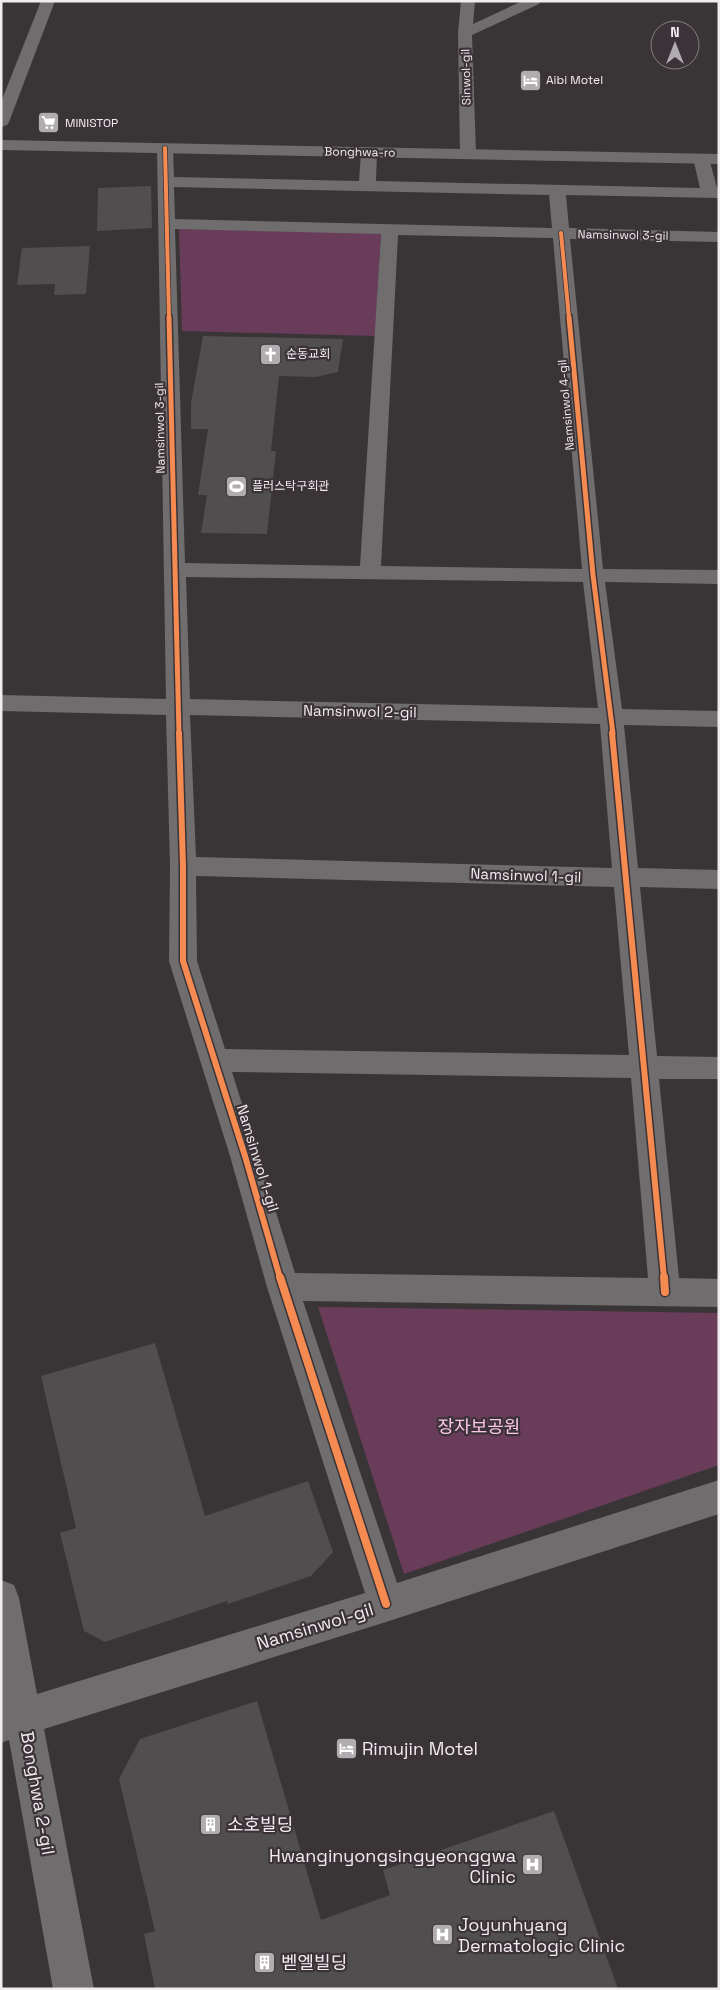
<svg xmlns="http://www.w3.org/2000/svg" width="720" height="1990" viewBox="0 0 720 1990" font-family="'Space Grotesk','Noto Sans KR',sans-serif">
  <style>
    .green { fill: #693c5a }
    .building { fill: #504e4f }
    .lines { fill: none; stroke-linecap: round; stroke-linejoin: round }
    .minor { fill: #6f6d6e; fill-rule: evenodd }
    .major { fill: #706d6e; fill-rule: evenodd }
    .cycleway-far3-casing { stroke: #3b3338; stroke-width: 5.5 }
    .cycleway-far2-casing { stroke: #3b3338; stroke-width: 8 }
    .cycleway-far1-casing { stroke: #3b3338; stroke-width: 9 }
    .cycleway-casing { stroke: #3b3338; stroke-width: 11 }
    .cycleway-far3 { stroke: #f68b52; stroke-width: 4 }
    .cycleway-far2 { stroke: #f68b52; stroke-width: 5 }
    .cycleway-far1 { stroke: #f68b52; stroke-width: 6 }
    .cycleway { stroke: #f68b52; stroke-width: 8 }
    .labels { text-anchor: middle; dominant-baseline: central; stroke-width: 4.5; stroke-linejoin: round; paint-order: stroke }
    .far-street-label { font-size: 12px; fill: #f1ecef; stroke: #3b3338 }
    .far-poi-label { font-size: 12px; fill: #f1ecef; stroke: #3b3338; text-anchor: start }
    .street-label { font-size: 15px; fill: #f1ecef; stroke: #3b3338 }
    .near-park-label { font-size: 18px; fill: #fdc4e9; stroke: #3b3338 }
    .near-street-label { font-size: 18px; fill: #f1ecef; stroke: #3b3338 }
    .near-poi-label { font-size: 18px; fill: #f1ecef; stroke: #3b3338; text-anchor: start }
  </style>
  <rect width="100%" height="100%" fill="#393537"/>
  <!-- green -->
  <g class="green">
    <polygon points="179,229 381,233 375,336 182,331"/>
    <polygon points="318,1307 719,1313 719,1465 404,1574"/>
  </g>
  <!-- building -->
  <g class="building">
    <polygon points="151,186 152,228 97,231 98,188"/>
    <polygon points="90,246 86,294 54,295 55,284 17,285 22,248"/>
    <polygon points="203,336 343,339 338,372 316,377 279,376 271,451 276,451 267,534 201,533 207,495 198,495 208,429 191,429 191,403"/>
    <polygon points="155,1343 205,1516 308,1481 333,1552 311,1576 228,1604 227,1601 105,1642 84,1631 60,1533 76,1528 41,1376"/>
    <polygon points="257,1701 321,1920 390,1895 383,1870 554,1811 618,1989 155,1989 144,1934 155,1931 119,1779 140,1739"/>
  </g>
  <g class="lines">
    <!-- minor -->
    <g class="minor">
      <polygon points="41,1 55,1 9,122 7,125 1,127 1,102"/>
      <polygon points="461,1 475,1 473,24 522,1 541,1 539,4 472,35 476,154 474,157 462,157 460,154 458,33"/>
      <path d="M 165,143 L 171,145 L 173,148 L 174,177 L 359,181 L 361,152 L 363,149 L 375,149 L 377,152 L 376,181 L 700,188 L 693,158 L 695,155 L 707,155 L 709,158 L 717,188 L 719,188 L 719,198 L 566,195 L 569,228 L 719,232 L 719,242 L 570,239 L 603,569 L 719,570 L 719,584 L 605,582 L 622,709 L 719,711 L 719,727 L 624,725 L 638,868 L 719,870 L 719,889 L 640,887 L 657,1056 L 719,1057 L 719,1079 L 659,1079 L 679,1278 L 719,1279 L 719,1307 L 303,1301 L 397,1583 L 719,1480 L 719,1514 L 386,1622 L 44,1729 L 94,1989 L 53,1989 L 9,1740 L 1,1743 L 1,1580 L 14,1585 L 19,1598 L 37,1694 L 365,1593 L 267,1287 L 230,1156 L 169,961 L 170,866 L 166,715 L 1,711 L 1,695 L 166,699 L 157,148 L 159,145 ZM 174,187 L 549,195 L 552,228 L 175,219 ZM 175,229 L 381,234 L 360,566 L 185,563 ZM 398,235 L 553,238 L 582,569 L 381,566 ZM 186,577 L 583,582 L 598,708 L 190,699 ZM 190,715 L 600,724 L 612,868 L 196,857 ZM 196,876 L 614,887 L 629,1055 L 225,1049 L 197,961 ZM 232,1072 L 631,1078 L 648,1278 L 295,1273 Z"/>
    </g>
    <!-- major -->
    <polygon class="major" points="1,140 719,154 719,164 1,150"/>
    <defs>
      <g id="cycleway-far3">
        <polyline points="165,148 169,318"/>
        <polyline points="561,233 569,318"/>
      </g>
      <g id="cycleway-far2">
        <polyline points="169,317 179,734"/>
        <polyline points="569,317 593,575 613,734"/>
      </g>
      <g id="cycleway-far1">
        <polyline points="179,733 183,866 183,961 245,1156 280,1278"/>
        <polyline points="612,733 664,1278"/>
      </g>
      <g id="cycleway">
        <polyline points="280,1277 386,1604"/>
        <polyline points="664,1277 665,1292"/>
      </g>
    </defs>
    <!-- cycleway-far3 casing -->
    <use href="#cycleway-far3" class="cycleway-far3-casing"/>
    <!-- cycleway-far2 casing -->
    <use href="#cycleway-far2" class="cycleway-far2-casing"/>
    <!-- cycleway-far1 casing -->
    <use href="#cycleway-far1" class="cycleway-far1-casing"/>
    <!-- cycleway casing -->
    <use href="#cycleway" class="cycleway-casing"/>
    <!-- cycleway-far3 -->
    <use href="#cycleway-far3" class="cycleway-far3"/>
    <!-- cycleway-far2 -->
    <use href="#cycleway-far2" class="cycleway-far2"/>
    <!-- cycleway-far1 -->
    <use href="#cycleway-far1" class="cycleway-far1"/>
    <!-- cycleway -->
    <use href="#cycleway" class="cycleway"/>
  </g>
  <!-- icons -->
  <defs>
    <symbol id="hotel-square" viewBox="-11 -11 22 22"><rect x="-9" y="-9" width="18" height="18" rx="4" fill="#b1acaf" stroke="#3b3338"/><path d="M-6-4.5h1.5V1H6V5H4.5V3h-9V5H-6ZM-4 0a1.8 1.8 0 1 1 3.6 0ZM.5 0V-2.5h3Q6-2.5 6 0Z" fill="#fff"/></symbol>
    <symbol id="supermarket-square" viewBox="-11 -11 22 22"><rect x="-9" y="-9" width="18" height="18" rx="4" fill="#b1acaf" stroke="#3b3338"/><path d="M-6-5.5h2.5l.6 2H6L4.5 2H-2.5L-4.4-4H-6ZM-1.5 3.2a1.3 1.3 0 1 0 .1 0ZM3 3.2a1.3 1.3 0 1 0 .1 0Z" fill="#fff"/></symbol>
    <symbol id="church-square" viewBox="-11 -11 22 22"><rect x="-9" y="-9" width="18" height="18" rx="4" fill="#b1acaf" stroke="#3b3338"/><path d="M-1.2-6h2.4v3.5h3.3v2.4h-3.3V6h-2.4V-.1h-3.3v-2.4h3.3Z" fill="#fff"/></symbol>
    <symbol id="stadium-square" viewBox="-11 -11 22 22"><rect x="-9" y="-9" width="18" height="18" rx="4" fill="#b1acaf" stroke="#3b3338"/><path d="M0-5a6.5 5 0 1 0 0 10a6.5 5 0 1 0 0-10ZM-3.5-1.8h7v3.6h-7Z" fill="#fff"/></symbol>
    <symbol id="building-square" viewBox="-11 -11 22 22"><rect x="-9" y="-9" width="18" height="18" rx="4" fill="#b1acaf" stroke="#3b3338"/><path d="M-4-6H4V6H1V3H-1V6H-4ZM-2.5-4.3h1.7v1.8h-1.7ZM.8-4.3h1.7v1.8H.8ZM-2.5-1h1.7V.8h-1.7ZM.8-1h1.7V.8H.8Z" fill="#fff"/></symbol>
    <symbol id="hospital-square" viewBox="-11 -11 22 22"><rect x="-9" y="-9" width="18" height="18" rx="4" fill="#b1acaf" stroke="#3b3338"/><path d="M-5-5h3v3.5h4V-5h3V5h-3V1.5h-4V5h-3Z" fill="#fff"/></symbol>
  </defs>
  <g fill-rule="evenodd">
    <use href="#hotel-square" x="518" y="68" width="25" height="25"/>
    <use href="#supermarket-square" x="36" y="110" width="25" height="25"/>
    <use href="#church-square" x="258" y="342" width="25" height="25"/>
    <use href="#stadium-square" x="224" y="474" width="25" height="25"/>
    <use href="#hotel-square" x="334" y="1736" width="25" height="25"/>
    <use href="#building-square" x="198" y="1812" width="25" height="25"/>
    <use href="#hospital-square" x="520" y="1852" width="25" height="25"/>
    <use href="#hospital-square" x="430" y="1922" width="25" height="25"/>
    <use href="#building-square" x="252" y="1950" width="25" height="25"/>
  </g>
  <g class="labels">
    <!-- far-street labels -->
    <g class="far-street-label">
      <text transform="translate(466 77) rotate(-91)">Sinwol-gil</text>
      <text transform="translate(360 152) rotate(1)">Bonghwa-ro</text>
      <text transform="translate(623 235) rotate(1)">Namsinwol 3-gil</text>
      <text transform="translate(566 405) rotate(-95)">Namsinwol 4-gil</text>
      <text transform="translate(160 428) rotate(-91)">Namsinwol 3-gil</text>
    </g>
    <!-- far-poi labels -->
    <g class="far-poi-label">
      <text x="546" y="80">Aibi Motel</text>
      <text x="65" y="123">MINISTOP</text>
      <text x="286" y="354">순동교회</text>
      <text x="252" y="486">플러스탁구회관</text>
    </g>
    <!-- street labels -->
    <g class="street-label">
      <text transform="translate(360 711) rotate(1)">Namsinwol 2-gil</text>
      <text transform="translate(526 875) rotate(2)">Namsinwol 1-gil</text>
      <text transform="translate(258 1158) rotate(73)">Namsinwol 1-gil</text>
    </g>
    <!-- near-park labels -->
    <g class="near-park-label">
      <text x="479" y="1426">장자보공원</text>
    </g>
    <!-- near-street labels -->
    <g class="near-street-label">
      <text transform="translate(315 1626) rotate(-17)">Namsinwol-gil</text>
      <text transform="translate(38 1793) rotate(80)">Bonghwa 2-gil</text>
    </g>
    <!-- near-poi labels -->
    <g class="near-poi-label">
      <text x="362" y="1748">Rimujin Motel</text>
      <text x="227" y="1824">소호빌딩</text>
      <text x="516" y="1855" text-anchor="end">Hwanginyongsingyeonggwa<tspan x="516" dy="21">Clinic</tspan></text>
      <text x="458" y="1924">Joyunhyang<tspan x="458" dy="21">Dermatologic Clinic</tspan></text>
      <text x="281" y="1962">벧엘빌딩</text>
    </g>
  </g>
  <!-- border -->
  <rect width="720" height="1990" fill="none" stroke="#f1ecef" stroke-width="5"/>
  <!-- north arrow -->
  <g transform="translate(675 45)"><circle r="24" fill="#3b3338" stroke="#847d81"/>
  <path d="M0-4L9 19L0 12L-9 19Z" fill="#b1acaf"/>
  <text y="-8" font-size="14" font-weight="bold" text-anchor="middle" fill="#f1ecef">N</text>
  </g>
</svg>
